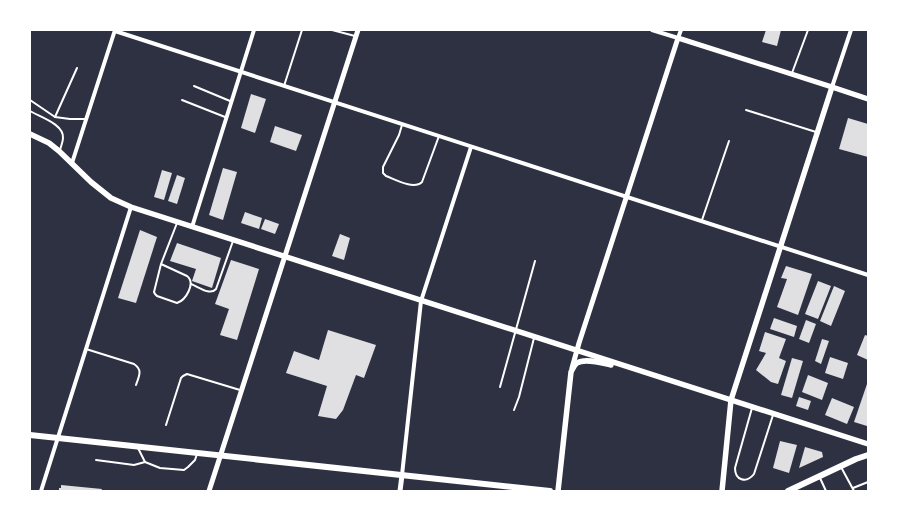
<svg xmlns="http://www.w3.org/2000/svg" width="898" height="521" viewBox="0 0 898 521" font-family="'Asap Condensed',sans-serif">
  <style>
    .building { fill: #e0e0e3 }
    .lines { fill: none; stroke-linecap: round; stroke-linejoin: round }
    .service { stroke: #fff; stroke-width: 2 }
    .minor { stroke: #fff; stroke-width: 4 }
    .tertiary { stroke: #fff; stroke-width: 5 }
    .secondary { stroke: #fff; stroke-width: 5.5 }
    .primary { stroke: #fff; stroke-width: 6 }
  </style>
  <rect width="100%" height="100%" fill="#2d3142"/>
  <!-- building -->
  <g class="building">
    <polygon points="766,30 781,30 777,46 762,42"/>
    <polygon points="251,94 266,99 255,133 241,128"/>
    <polygon points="848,118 868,124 868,157 839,149"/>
    <polygon points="275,126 302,135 296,151 270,142"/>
    <polygon points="223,168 237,172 223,220 209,215"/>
    <polygon points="162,170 172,173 164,200 154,197"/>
    <polygon points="177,175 185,178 177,204 168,201"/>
    <polygon points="245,212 262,218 259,229 241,223"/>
    <polygon points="265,219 279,224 275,234 261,229"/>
    <polygon points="140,230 157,237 136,303 118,298"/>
    <polygon points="340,234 350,238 344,260 332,256"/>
    <polygon points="177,243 221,258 212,288 192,281 196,269 170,261"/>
    <polygon points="231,260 259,269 237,340 220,335 229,309 215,304"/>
    <polygon points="786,266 812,274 798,315 777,307 787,279 781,278"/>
    <polygon points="818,281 831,286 818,319 805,314"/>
    <polygon points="834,286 845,291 831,326 820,321"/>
    <polygon points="774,318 797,326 794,337 770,329"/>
    <polygon points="806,320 816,324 809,343 799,339"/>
    <polygon points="328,330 376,345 364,378 356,375 343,410 336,419 318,416 327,386 286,373 294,351 319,360"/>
    <polygon points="765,332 786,339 779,358 786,361 778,384 771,382 756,370 766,353 759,351"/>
    <polygon points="865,335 868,336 868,360 857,355"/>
    <polygon points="822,339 829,341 821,364 815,361"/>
    <polygon points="830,357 848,363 843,379 825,373"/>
    <polygon points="792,358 803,361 792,398 781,395"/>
    <polygon points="808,375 828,383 822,400 802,392"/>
    <polygon points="868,381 868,424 867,426 854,422"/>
    <polygon points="799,397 811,401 808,410 796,406"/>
    <polygon points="832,398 854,407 847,424 825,415"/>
    <polygon points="780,441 797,445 789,473 773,468"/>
    <polygon points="805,447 822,452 823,457 799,468"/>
    <polygon points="61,485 102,489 101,491 59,491 59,488 61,488"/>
  </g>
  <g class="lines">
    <!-- service -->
    <g class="service">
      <polyline points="332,30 355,36"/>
      <polyline points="792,73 808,30"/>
      <polyline points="194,86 230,101"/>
      <polyline points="284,86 302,30"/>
      <polyline points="30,100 55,117 70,119 85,119"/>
      <polyline points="182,100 225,117"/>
      <polyline points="746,110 816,132"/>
      <path d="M 30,111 C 40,117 64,124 63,138 C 63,142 61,146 60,150"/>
      <polyline points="55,117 77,68"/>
      <path d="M 402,125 L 399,135 L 383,167 L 383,173 L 386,176 C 396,180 414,190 422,182 L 439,136"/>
      <polyline points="702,220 729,141"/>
      <path d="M 161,264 L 187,276 C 196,283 186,300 177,303 L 157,296 L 155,294 L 154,292 L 161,264 L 177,223"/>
      <path d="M 191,284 C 199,287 210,296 216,289 L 233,241"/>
      <path d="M 86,349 L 134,364 C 143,370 139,376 136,385"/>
      <polyline points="500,387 535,261"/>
      <path d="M 752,408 L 735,468 C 735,480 746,484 754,474 L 773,415"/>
      <polyline points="514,410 519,397 534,338"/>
      <polyline points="166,425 181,378 183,376 187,374 240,390"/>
      <polyline points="138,448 145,462 160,468 184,470 188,467 195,460 197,454"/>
      <polyline points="96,460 134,465 145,462"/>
      <polyline points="841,467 854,491"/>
      <polyline points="820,478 826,491"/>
      <polyline points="853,488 868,482"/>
    </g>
    <!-- minor -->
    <g class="minor">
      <polyline points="652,30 678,38 681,30"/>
      <polyline points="115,31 868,275"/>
      <polyline points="832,87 851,30"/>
      <polyline points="72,163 115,30"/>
      <polyline points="192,227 254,30"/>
      <polyline points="402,475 421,301 471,147"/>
      <polyline points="41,491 131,207"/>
    </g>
    <!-- tertiary -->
    <g class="tertiary">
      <polyline points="572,368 579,343 678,38 832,87"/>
      <polyline points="209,491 358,30"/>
      <polyline points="400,491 402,475"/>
    </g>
    <!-- secondary -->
    <g class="secondary">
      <polyline points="30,134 49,143 59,151 91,182 111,198 131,207 868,444"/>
      <path d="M 558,491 L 571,372 C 573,368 574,365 577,363 C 585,358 602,363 611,365"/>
      <polyline points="722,491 731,400 832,87 868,99"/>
    </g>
    <!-- primary -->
    <g class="primary">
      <polyline points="30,435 550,491"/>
      <polyline points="788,491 856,459 868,455"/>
    </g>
  </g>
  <!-- border -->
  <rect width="898" height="521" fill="none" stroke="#ffffff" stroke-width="62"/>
</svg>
